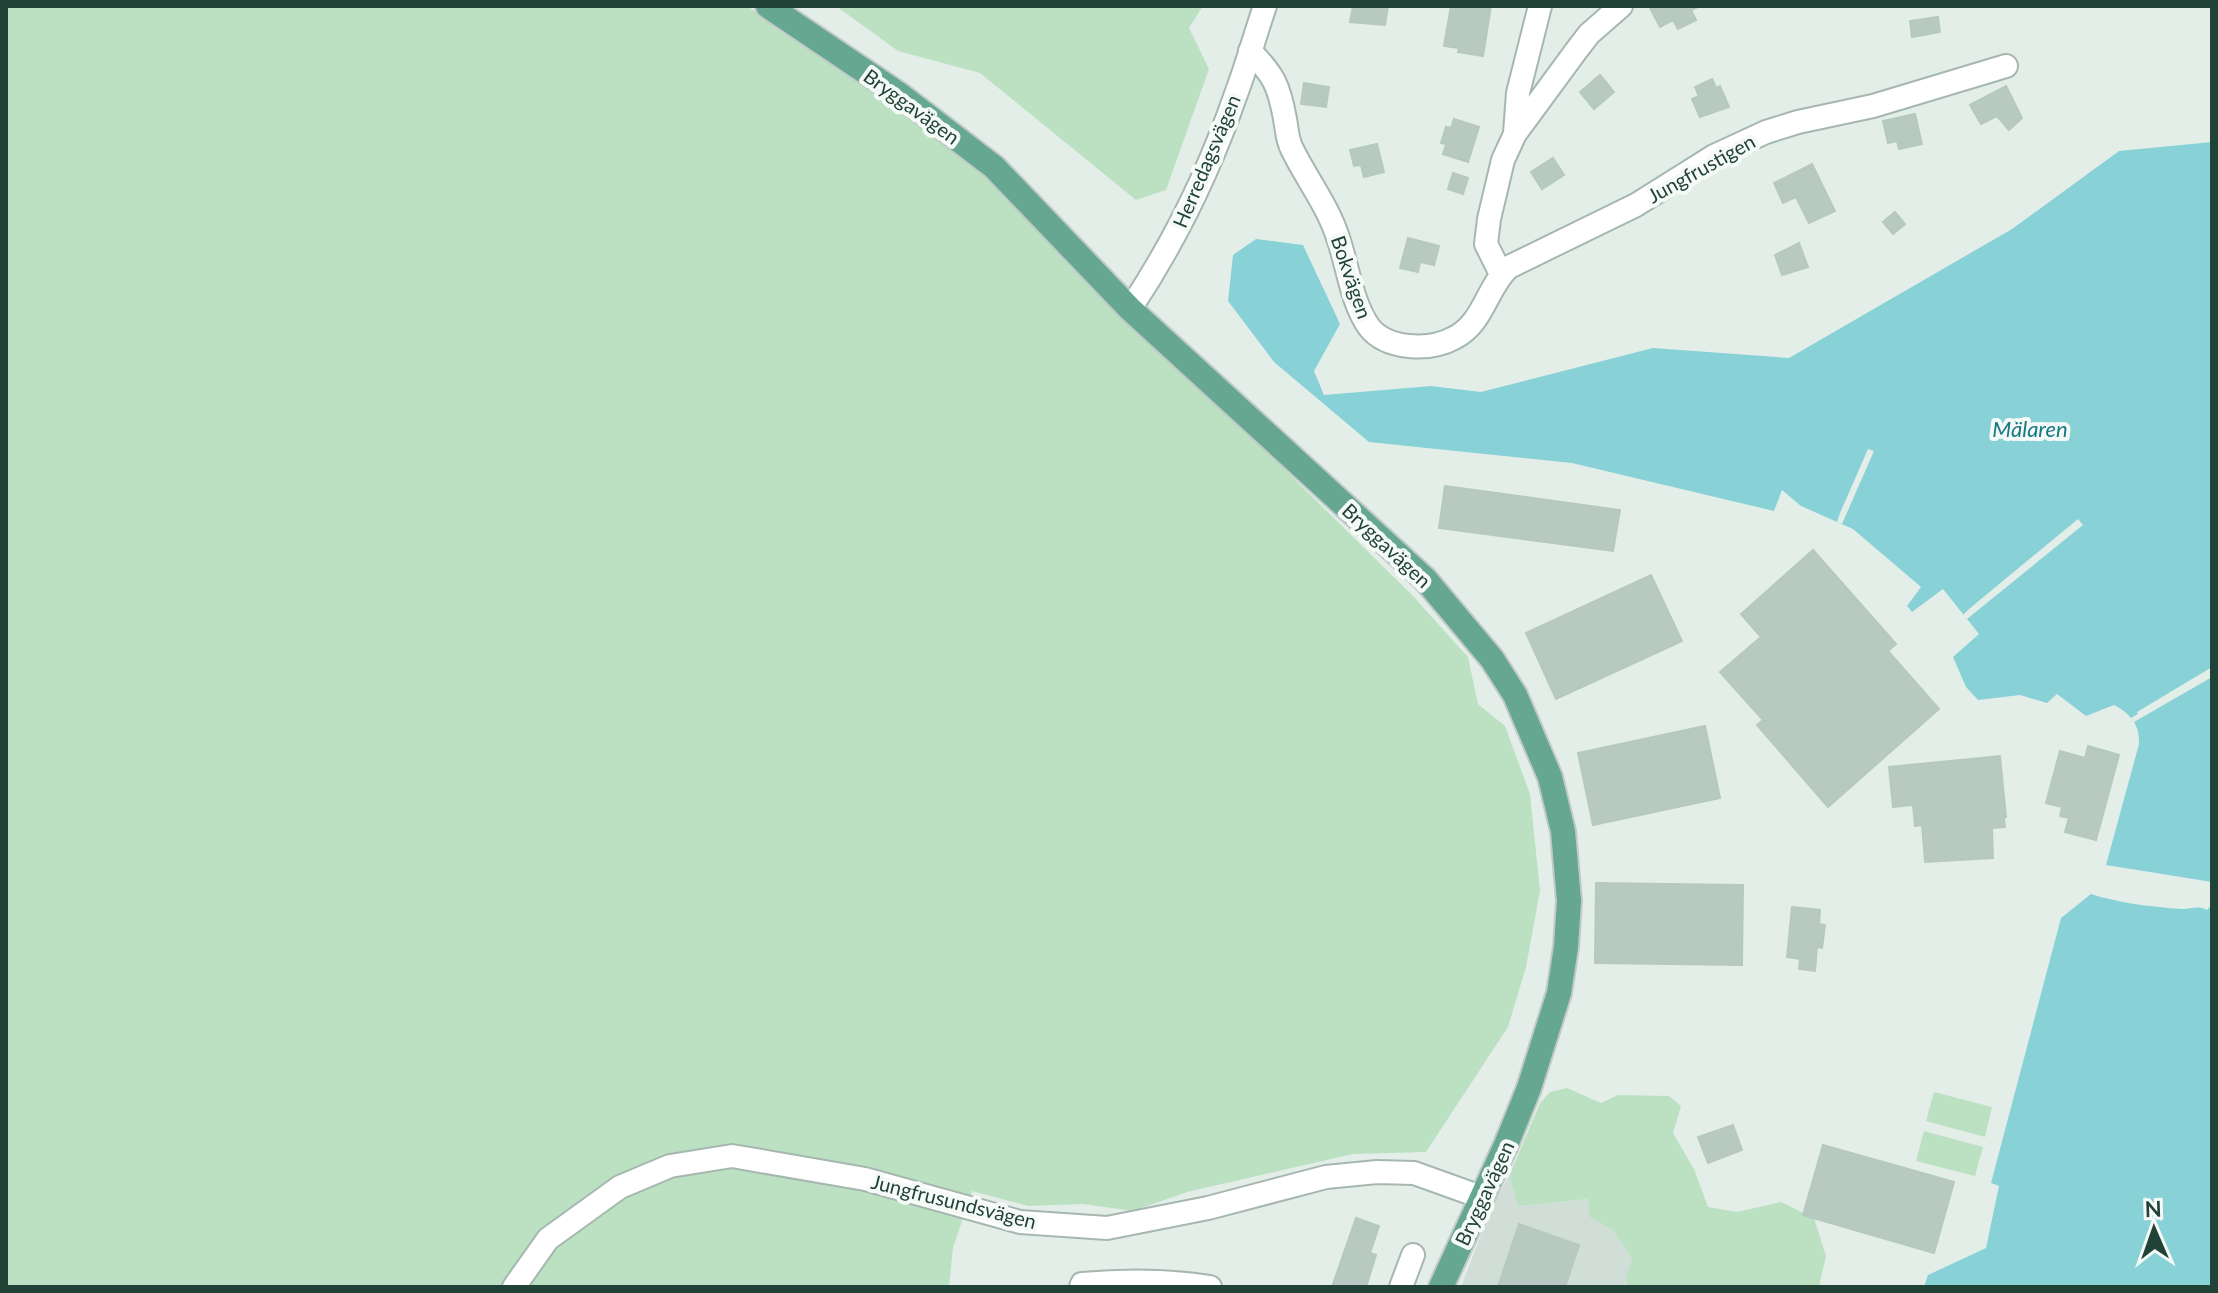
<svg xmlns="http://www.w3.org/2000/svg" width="2218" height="1293" viewBox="0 0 2218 1293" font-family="Lato,sans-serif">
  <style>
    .built { fill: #d1ded7 }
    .green { fill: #bbe1c2 }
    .water { fill: #88d1d7 }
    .pier { fill: #e4eee9 }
    .building { fill: #b8c9c1; stroke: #b5c9bf; stroke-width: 2 }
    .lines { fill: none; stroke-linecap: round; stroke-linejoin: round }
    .minor-casing { stroke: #a6b7b0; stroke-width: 26 }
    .major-casing { stroke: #c1cac7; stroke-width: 28 }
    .minor { stroke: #fff; stroke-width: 22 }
    .major { stroke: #65a791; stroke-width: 24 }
    .labels { text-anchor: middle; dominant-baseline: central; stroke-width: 8; stroke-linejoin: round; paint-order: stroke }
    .street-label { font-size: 20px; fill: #214236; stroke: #f5faf7 }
    .water-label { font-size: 22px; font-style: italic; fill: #167983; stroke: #f5faf7 }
  </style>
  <rect width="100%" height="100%" fill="#e4eee9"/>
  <!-- built -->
  <polygon class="built" points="1509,1176 1518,1206 1588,1199 1589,1217 1613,1230 1632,1259 1625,1279 1629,1287 1461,1287 1492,1206"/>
  <!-- green -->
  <g class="green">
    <polygon points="6,6 747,6 890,102 983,172 1413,596 1468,657 1478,704 1505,726 1530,794 1540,891 1526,967 1508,1027 1426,1152 1353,1154 1187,1192 1133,1211 1083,1204 1028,1206 972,1191 953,1248 949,1287 6,1287"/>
    <polygon points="836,6 1203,6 1189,28 1209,69 1166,190 1136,200 980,73 898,51"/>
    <polygon points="1567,1088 1601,1103 1618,1095 1669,1096 1681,1106 1673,1133 1694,1169 1708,1207 1737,1212 1781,1202 1814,1218 1826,1256 1819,1287 1629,1287 1625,1279 1632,1259 1613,1230 1589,1217 1588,1199 1518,1206 1509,1176 1540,1103 1550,1092"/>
    <polygon points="1934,1092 1992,1107 1985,1137 1926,1121"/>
    <polygon points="1924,1131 1983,1147 1975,1176 1916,1161"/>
  </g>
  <!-- water -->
  <g class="water">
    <path d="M 2212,142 L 2212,882 L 2106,865 L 2139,744 C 2140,725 2131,714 2114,705 L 2086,716 L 2057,694 L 2047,703 L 2020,695 L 1978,700 L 1966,687 L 1953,657 L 1979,634 L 1943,589 L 1912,612 L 1907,606 L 1921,587 L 1853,529 L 1801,506 L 1782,490 L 1774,511 L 1572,463 L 1369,442 L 1274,362 L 1228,301 L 1233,255 L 1256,239 L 1303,245 L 1340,324 L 1314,371 L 1324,395 L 1431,386 L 1481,392 L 1653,348 L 1789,358 L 2012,229 L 2119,151 Z"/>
    <path d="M 2091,894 C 2119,903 2152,907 2182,909 C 2191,909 2198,905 2207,910 L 2212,904 L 2212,1287 L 1924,1287 L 1928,1275 L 1986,1248 L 1999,1186 L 1991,1183 L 2061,918 Z"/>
  </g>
  <!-- pier -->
  <g class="pier">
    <polygon points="1868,449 1874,451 1842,524 1837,522 1840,513"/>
    <polygon points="2078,519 2083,525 1967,619 1963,615 1969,609"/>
    <polygon points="2212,667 2212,677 2134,722 2131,718 2138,714 2137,712"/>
  </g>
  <!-- building -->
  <g class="building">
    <polygon points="1353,6 1388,6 1385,25 1350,22"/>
    <polygon points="1451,6 1491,6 1483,56 1458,52 1459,48 1444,46"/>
    <polygon points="1649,6 1700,6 1691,10 1696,20 1678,29 1673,20 1660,27"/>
    <polygon points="1938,17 1940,32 1912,37 1910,21"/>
    <polygon points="1600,75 1614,92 1594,109 1580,92"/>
    <polygon points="1712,79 1716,88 1720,86 1729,107 1700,117 1692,99 1699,96 1695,87"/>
    <polygon points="1304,83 1329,87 1326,107 1301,104"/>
    <polygon points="2006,86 2022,118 2009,130 1997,116 1981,124 1970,105"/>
    <polygon points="1915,114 1922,144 1899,149 1897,141 1888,143 1883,121"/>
    <polygon points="1454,119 1479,127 1468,162 1443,154 1446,144 1441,143 1446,127 1451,128"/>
    <polygon points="1377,144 1384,172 1364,177 1361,165 1354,166 1350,150"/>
    <polygon points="1553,158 1564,175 1542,189 1531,172"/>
    <polygon points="1812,164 1835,211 1809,223 1796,197 1783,203 1774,183"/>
    <polygon points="1453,173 1468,178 1463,194 1448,189"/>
    <polygon points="1895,212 1905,224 1893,234 1883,222"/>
    <polygon points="1408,238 1439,246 1434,265 1420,262 1418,272 1400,268"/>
    <polygon points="1799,243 1808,267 1782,275 1775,255"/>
    <polygon points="1445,486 1620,510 1613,551 1439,528"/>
    <polygon points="1813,550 1896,644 1888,651 1939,709 1828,807 1757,725 1763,720 1720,672 1761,637 1741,614"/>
    <polygon points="1651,575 1682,641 1556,699 1526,633"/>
    <polygon points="1705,726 1720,798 1593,825 1578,753"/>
    <polygon points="2088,746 2119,755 2096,840 2065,832 2069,818 2060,816 2062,807 2046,803 2060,751 2085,758"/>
    <polygon points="2000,756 2006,817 2004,817 2005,827 1992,828 1993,858 1925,862 1922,825 1915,826 1913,805 1893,807 1889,767"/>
    <polygon points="1596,883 1743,885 1742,965 1595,963"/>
    <polygon points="1792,907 1820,910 1819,924 1825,925 1822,948 1817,947 1815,971 1799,969 1800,959 1787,957"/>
    <polygon points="1733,1125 1742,1150 1708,1163 1698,1137"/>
    <polygon points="1823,1145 1954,1182 1934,1253 1803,1215"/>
    <polygon points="1356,1218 1379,1226 1370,1253 1376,1255 1366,1287 1332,1287"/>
    <polygon points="1519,1224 1579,1245 1565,1287 1498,1287"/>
  </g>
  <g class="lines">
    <defs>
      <g id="minor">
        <path d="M 1250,51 C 1274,75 1279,86 1285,119 C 1287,129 1287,140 1292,149 C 1307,180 1329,207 1339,241 C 1348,268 1352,303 1369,327 C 1387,350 1430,351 1454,338 C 1484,323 1486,288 1509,267 L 1636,205 L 1714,156 L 1766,132 L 1798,122 L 1873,106 L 2006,66"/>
        <polyline points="1515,133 1518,93 1540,6"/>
        <polyline points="1501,274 1486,244 1489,219 1503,160 1515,134 1576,51 1589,34 1621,6"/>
        <path d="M 1130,309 C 1174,243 1210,169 1236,94 C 1247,65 1255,35 1265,6"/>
        <polyline points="514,1287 548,1239 620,1187 670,1166 732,1156 865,1179 1020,1222 1107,1228 1208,1208 1326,1177 1377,1172 1414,1173 1481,1197"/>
        <path d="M 1081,1287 L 1082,1284 C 1126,1280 1166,1280 1210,1287"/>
        <polyline points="1401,1287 1413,1255"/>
      </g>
      <polyline id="major" points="768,6 900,95 994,167 1130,309 1425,579 1492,659 1515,695 1550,777 1563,831 1569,901 1566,947 1559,993 1529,1088 1506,1145 1441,1287"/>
    </defs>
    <!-- minor casing -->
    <use href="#minor" class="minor-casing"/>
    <!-- major casing -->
    <use href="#major" class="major-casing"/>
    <!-- minor -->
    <use href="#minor" class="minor"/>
    <!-- major -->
    <use href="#major" class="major"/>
  </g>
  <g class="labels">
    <!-- street labels -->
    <g class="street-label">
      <text transform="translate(912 106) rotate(36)">Bryggavägen</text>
      <text transform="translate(1206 161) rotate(-67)">Herredagsvägen</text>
      <text transform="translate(1701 168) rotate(-29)">Jungfrustigen</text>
      <text transform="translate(1352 277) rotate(71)">Bokvägen</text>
      <text transform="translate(1387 545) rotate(43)">Bryggavägen</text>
      <text transform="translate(1484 1193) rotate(-65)">Bryggavägen</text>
      <text transform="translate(954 1201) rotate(14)">Jungfrusundsvägen</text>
    </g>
    <!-- water labels -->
    <g class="water-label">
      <text x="2030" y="428">Mälaren</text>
    </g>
  </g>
  <!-- border -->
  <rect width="2218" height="1293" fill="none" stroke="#214236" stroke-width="16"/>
  <!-- north arrow -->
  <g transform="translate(2154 1229) rotate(358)" stroke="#f5faf7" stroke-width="6" paint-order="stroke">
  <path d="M0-6L14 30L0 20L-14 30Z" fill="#214236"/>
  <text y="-12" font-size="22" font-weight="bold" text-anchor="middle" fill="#214236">N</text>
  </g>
</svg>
